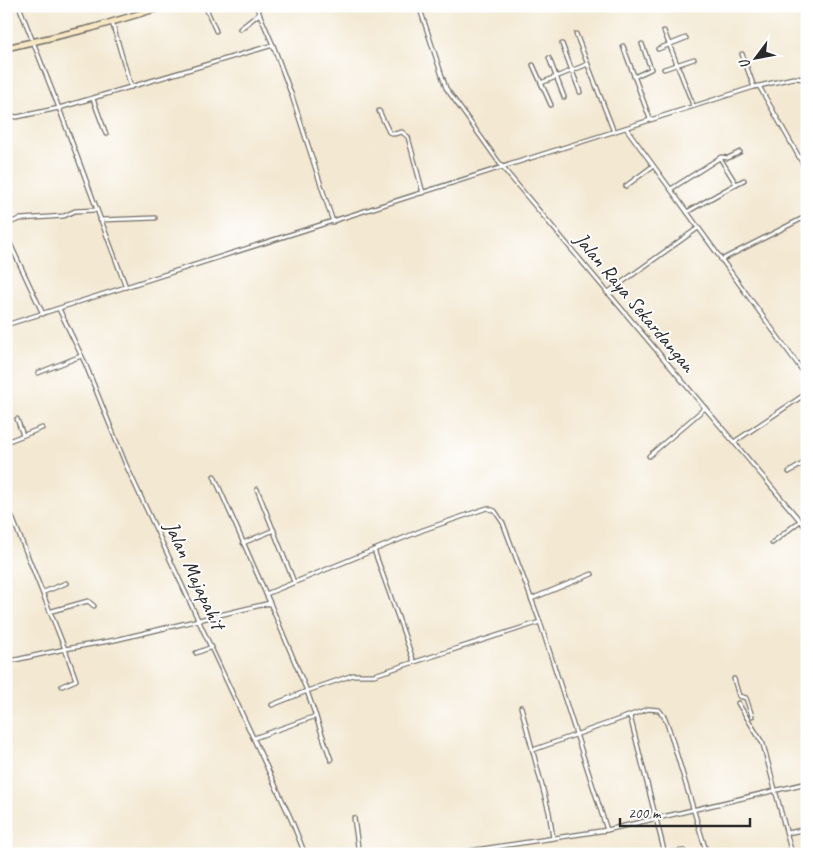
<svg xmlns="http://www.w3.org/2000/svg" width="813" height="860" viewBox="0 0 813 860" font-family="Caveat,sans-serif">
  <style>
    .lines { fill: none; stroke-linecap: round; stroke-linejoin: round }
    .street-casing { stroke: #716d65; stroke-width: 5.5 }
    .secondary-casing { stroke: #716d65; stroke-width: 8 }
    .street { stroke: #fff; stroke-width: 3 }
    .secondary { stroke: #f8e7c3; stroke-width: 5 }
    .labels { text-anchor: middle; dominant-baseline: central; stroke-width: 4; stroke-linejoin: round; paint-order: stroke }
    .street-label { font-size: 21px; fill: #2b2b2b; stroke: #fff }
  </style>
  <rect width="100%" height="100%" fill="#fff"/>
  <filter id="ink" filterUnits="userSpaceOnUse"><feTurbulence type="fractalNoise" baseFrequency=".02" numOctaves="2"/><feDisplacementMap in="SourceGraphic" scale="10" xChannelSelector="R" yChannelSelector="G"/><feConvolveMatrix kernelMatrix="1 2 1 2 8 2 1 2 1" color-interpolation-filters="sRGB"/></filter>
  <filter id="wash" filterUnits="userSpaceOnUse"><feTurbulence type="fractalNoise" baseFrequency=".0096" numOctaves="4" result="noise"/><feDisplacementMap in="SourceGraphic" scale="20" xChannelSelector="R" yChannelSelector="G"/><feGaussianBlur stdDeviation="1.12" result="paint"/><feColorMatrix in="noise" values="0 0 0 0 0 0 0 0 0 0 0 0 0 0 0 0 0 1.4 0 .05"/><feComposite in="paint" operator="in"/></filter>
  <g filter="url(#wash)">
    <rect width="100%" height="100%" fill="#f3e8d1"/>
  </g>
  <g filter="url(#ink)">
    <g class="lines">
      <defs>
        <g id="street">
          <polyline points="19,6 59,108 273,45 256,6"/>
          <polyline points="205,6 216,31"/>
          <polyline points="419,6 446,88 503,168 807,529"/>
          <polyline points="112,22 131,87"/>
          <polyline points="240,29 259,14"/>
          <polyline points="664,31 693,105"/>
          <polyline points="576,34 614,132"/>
          <polyline points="562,44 580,92"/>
          <polyline points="273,45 292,96 333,222"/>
          <polyline points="623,46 650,119"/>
          <polyline points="658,49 686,38"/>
          <polyline points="742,54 754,87"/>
          <polyline points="549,58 564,97"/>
          <polyline points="533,65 551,105"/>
          <polyline points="664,69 694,59"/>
          <polyline points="634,77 651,69 642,44"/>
          <polyline points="541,83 588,64"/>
          <polyline points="759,86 793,78 807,79"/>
          <polyline points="93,99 106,134"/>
          <polyline points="379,111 389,132 394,134 402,132 408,137 423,193"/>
          <polyline points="6,115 17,117 59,108 126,287"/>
          <polyline points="626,128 807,377"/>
          <polyline points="736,184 744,180"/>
          <polyline points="626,186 653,166"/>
          <polyline points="671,189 721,157 728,158 740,152"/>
          <polyline points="687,212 736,184 720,158"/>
          <polyline points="100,220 155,218"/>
          <polyline points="6,224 20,219 64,216 75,211 96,210"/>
          <polyline points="6,235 43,314"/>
          <polyline points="721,260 807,216"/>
          <polyline points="607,293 698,228"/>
          <polyline points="59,309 85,363 126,465 291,819 305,854"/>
          <polyline points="6,325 754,87 759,86 807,171"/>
          <polyline points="38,373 81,356"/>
          <polyline points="17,419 23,435"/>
          <polyline points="6,442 42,428"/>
          <polyline points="734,442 807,393"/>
          <polyline points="649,456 705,408"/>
          <polyline points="789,472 807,461"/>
          <polyline points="214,476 270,603"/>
          <polyline points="257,489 294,582"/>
          <polyline points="6,502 65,649 115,640 270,603 307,691 353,675 374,675 540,622 607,830"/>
          <polyline points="243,543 274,530"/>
          <polyline points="772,543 800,521"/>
          <polyline points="374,550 414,662"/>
          <polyline points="44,592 66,583"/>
          <polyline points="266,594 423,530 487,508 495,511 503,523 540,622"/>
          <polyline points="531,599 592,574"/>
          <polyline points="52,611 88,601 94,606"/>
          <polyline points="196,653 212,647"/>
          <polyline points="6,662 65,649 76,680 62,686"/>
          <polyline points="734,679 739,696 746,698 752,716"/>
          <polyline points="738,703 763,744 792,854"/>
          <polyline points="272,705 307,691 331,760"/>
          <polyline points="521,707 549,812 553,838"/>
          <polyline points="630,716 665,854"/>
          <polyline points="254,738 316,716"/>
          <polyline points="533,750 648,709 659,710 665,718 669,729 707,854"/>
          <polyline points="354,818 359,854"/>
          <polyline points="787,833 807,829"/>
          <polyline points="665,853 684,851"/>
          <polyline points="449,854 607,830 807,783"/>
        </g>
        <polyline id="secondary" points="6,48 92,28 165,6"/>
      </defs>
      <!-- street casing -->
      <use href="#street" class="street-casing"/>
      <!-- secondary casing -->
      <use href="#secondary" class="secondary-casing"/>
      <!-- street -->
      <use href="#street" class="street"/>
      <!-- secondary -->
      <use href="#secondary" class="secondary"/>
    </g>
  </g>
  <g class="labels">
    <!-- street labels -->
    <g class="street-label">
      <text transform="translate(635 302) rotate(50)">Jalan Raya Sekardangan</text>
      <text transform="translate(195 575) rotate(65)">Jalan Majapahit</text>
    </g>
  </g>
  <!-- margin -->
  <rect width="813" height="860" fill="none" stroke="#fff" stroke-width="25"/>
  <!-- north arrow -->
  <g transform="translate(756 58) rotate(238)" stroke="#ffffff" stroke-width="4" paint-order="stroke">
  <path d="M0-4L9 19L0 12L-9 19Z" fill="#2b2b2b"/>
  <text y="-8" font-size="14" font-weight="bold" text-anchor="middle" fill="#2b2b2b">U</text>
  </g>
  <!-- scale -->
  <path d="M620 818v8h130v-8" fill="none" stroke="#2b2b2b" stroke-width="2.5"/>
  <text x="628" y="818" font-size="15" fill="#2b2b2b" stroke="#ffffff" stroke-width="4" paint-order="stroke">200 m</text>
</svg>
